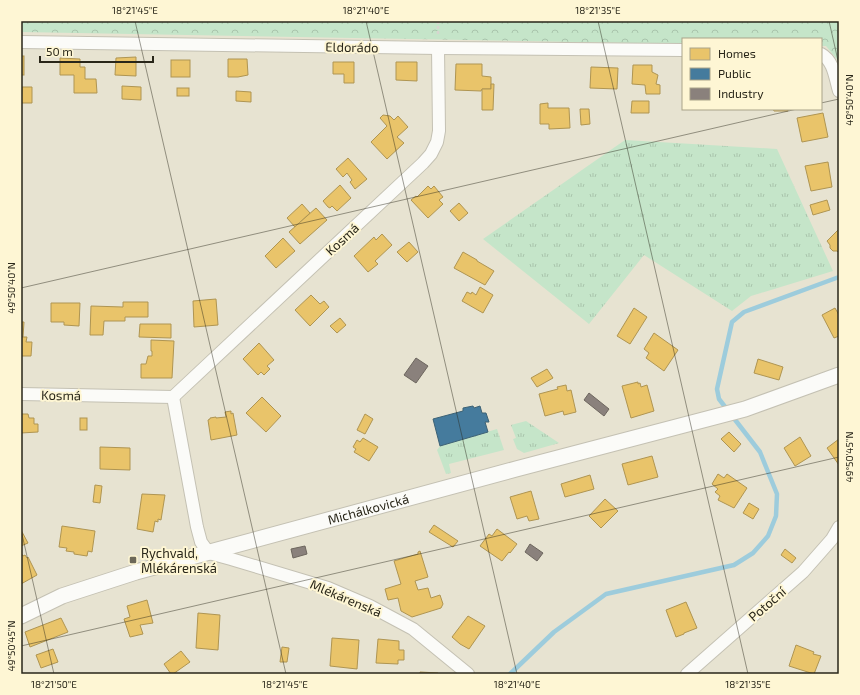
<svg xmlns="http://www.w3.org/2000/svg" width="860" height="695" viewBox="0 0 860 695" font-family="'Exo 2',sans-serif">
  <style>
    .grass { fill: url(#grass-tufts) }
    .forest { fill: url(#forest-crowns) }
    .homes { fill: #e9c46a; stroke: #af9552 }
    .public { fill: #457b9d; stroke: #3d6275 }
    .industry { fill: #8a817c; stroke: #6d665e }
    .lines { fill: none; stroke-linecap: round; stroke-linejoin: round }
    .stream { stroke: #9dccdc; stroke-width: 4.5 }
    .minor-casing { stroke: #c4c1b3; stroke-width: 14 }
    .tertiary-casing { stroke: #c4c1b3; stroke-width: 17 }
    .path { stroke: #d7d5cf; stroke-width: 2.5; stroke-dasharray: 3 2; stroke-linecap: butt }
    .minor { stroke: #fbfbf8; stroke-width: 12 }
    .tertiary { stroke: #fbfbf8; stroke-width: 15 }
    .ticks { fill: none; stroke: #292619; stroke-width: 1; stroke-opacity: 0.45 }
    .poi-dot { fill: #6c6859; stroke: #fef6d4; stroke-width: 1.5 }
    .labels { text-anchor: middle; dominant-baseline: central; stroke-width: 4; stroke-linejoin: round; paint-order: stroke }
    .street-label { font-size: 13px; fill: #292619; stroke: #fef6d4 }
    .poi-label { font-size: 13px; fill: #292619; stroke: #fef6d4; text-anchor: start }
    .neatline { fill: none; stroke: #292619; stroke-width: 1.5 }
    .ticks-label { font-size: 10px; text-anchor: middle; fill: #292619 }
  </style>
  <defs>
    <pattern id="grass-tufts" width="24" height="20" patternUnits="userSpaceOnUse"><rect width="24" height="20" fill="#c5e5c9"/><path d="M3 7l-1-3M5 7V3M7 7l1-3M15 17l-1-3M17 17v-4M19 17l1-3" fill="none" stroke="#a9c4ac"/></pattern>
    <pattern id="forest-crowns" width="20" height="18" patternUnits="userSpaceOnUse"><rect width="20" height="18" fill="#c5e5c9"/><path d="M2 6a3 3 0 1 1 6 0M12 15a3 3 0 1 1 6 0" fill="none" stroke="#a9c4ac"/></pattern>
  </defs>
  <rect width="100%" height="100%" fill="#e7e3d1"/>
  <!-- grass -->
  <g class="grass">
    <polygon points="625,140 777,149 833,271 751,296 732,311 644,255 589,324 483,239"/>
    <polygon points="526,421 559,443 524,453 517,449 513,439 516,438 511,425"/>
    <polygon points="497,429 504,450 449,464 451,473 446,474 437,450 440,446"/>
  </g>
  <!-- forest -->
  <polygon class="forest" points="21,21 839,21 839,62 826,46 821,46 821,39 683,39 683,44 21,32"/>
  <!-- homes -->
  <g class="homes">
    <rect x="21" y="56" width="3" height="19"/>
    <polygon points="136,57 136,76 115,75 116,58"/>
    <polygon points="60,58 80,59 80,67 85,67 85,79 96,79 97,93 74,93 74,75 60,75"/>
    <polygon points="228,59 247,59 248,75 238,77 228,77"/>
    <rect x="171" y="60" width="19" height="17"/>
    <polygon points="333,62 354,62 354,83 344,83 344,74 333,74"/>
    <polygon points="396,62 417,62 417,81 396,80"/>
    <polygon points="456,64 482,64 482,76 491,77 491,89 482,89 481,91 455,90"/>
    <polygon points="633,65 652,65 652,72 658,75 656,84 660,85 660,94 646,94 645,85 632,84"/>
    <polygon points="591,67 618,68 617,89 590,88"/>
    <polygon points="491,84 494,84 493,110 482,110 482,89 491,89"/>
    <polygon points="122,86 141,87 141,100 122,99"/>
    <polygon points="22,87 32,87 32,103 21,103"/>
    <rect x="177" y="88" width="12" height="8"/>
    <polygon points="236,91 251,92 251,102 236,101"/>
    <polygon points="632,101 649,101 649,113 631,113"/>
    <polygon points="548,103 548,108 569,108 570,128 549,129 549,124 540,124 540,104"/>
    <polygon points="580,109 589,109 590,124 581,125"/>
    <polygon points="773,109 788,109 788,111 774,111"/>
    <polygon points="823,113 828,137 802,142 797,118"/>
    <polygon points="383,115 390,116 394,120 398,116 408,127 397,137 404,143 387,159 371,142 387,126 380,118"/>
    <polygon points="348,158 367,179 355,189 350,182 352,180 347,173 343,177 336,169"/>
    <polygon points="828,162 832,187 811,191 805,166"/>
    <polygon points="340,185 351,198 337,211 332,206 330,208 328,207 323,201"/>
    <polygon points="428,186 431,189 434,186 443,197 439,200 443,204 428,218 411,200 416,196 417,197"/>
    <polygon points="827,200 830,210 813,215 810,205"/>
    <polygon points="459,203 468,213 459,221 450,211"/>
    <polygon points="302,204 310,213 295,227 287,218"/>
    <polygon points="316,208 327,220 300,244 289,232"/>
    <polygon points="839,229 839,253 837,251 833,251 830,248 830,245 827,241"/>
    <polygon points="382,234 392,245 375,261 378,264 368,272 354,256 374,237 376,240"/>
    <polygon points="283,238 295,251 276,268 265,256"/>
    <polygon points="409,242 418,252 407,262 397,252"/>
    <polygon points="463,252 477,260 477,261 494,271 485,285 454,268"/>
    <polygon points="480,287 493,295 483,313 462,301 467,292 471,294 472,292 476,295"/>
    <polygon points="311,295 320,304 324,301 329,307 310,326 295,310"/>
    <polygon points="216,299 218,325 194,327 193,301"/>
    <polygon points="123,302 148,302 148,317 125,317 125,321 104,321 103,335 90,335 91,306 123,307"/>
    <polygon points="51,303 80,303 79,326 64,325 64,322 51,322"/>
    <polygon points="634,308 647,317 630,344 617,336"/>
    <polygon points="835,308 839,315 839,336 834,338 822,315"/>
    <polygon points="340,318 346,325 337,333 330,326"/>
    <polygon points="21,322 24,322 23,337 21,337"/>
    <polygon points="140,324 171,324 171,338 139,337"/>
    <polygon points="654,333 678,350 664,371 646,358 649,353 644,349"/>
    <polygon points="21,337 27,337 26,342 32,342 31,356 21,356"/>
    <polygon points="151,340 174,341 172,378 141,378 141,364 146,364 148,356 152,356 152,351 151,351"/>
    <polygon points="259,343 274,360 267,366 270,369 264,375 261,372 258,375 243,359"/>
    <polygon points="758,359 783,367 779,380 754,373"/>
    <polygon points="547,369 553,378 537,387 531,378"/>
    <polygon points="638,382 638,384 640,383 641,387 647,385 654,411 631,418 622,386"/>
    <polygon points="566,385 567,391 571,390 576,412 564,415 563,411 545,416 539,394 558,389 557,387"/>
    <polygon points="262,397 281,416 266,432 246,413"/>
    <polygon points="231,411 231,414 233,413 237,435 211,440 208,420 210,419 210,418 216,417 216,418 226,417 225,412"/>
    <polygon points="21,414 28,414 29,418 34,418 34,424 38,424 38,432 21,433"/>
    <polygon points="365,414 373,419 365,434 357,430"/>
    <rect x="80" y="418" width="7" height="12"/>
    <polygon points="729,432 741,444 734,452 721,439"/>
    <polygon points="800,437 811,456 795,466 784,448"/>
    <polygon points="363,438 378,447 369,461 354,452 356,449 353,447 357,440 360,442"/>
    <polygon points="839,439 839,465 827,448"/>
    <polygon points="100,447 130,448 130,470 100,469"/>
    <polygon points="652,456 658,477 628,485 622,464"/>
    <polygon points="718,474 724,478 727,474 747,488 734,508 718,500 720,496 715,492 718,489 712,484"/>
    <polygon points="590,475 594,489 565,497 561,484"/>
    <polygon points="95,485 102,486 100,503 93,502"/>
    <polygon points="531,491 539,519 529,521 527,516 517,519 510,497"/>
    <polygon points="142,494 165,495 161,520 158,519 158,522 155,521 153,532 137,529"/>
    <polygon points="605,499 618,511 601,528 589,516"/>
    <polygon points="749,503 759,509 753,519 743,513"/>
    <polygon points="434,525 458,541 453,547 429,532"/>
    <polygon points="62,526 95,531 92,552 88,551 87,556 74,554 74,552 66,551 67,548 59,547"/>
    <polygon points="497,529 517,544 510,553 509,552 502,561 480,546 489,534 492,536"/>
    <polygon points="21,530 28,543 21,546"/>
    <polygon points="785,549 796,558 792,563 781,555"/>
    <polygon points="420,551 428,577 415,581 418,590 428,588 431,598 440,595 443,604 441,608 412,617 401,611 398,598 388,600 385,589 401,584 394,561 418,554 418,552"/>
    <polygon points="21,553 23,556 25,555 27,558 28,557 37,575 21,584"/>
    <polygon points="147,600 153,623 140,625 143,634 130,637 124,619 130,617 127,606"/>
    <polygon points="686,602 697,628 684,633 684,634 676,637 666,610"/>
    <polygon points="198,613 220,615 218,650 196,648"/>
    <polygon points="468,616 485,626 469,649 460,644 452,637"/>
    <polygon points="61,618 68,632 30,647 25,632"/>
    <polygon points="332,638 359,640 357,669 330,666"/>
    <polygon points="378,639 399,641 399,650 404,650 404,660 398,660 398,664 376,663"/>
    <polygon points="796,645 814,652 813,654 821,656 814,674 789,666"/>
    <polygon points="282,647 289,648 287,662 280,662"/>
    <polygon points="53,649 58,662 41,668 36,655"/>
    <polygon points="181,651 190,662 173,674 171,674 164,664"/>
    <polygon points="420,672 438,673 438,674 420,674"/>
  </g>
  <!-- public -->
  <polygon class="public" points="473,406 474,408 480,406 482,413 486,413 489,422 485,422 488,432 440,446 433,419 463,411 463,408"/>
  <!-- industry -->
  <g class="industry">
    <polygon points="416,358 428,366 416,383 404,375"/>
    <polygon points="589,393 609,409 604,416 584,400"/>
    <polygon points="530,544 543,553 537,561 525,552"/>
    <polygon points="305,546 307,554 293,558 291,549"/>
  </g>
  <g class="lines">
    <!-- stream -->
    <polyline class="stream" points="510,674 554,632 606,594 734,565 753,553 768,536 776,516 777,494 760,452 719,399 717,389 732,322 744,312 839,277"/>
    <defs>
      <g id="minor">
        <polyline points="21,42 438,48 683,50"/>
        <path d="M 821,54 C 834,61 835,78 839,91"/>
        <polyline points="21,394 173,397 423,163 431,154 437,142 439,131 438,48"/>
        <polyline points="173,397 197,527 201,542 209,553 231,559 328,588 370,606 413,629 468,674"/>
        <polyline points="687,674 803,572 832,539 839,527"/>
      </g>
      <g id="tertiary">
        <path id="s1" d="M 21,616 L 62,596 L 136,572 L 516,469 L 745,409 L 839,375"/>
      </g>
    </defs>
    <!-- minor casing -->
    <use href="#minor" class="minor-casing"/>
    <!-- tertiary casing -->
    <use href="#tertiary" class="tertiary-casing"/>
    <!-- path -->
    <polyline class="path" points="438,21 438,36"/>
    <!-- minor -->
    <use href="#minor" class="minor"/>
    <!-- tertiary -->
    <use href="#tertiary" class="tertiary"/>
  </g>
  <!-- ticks -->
  <path class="ticks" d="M 135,21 L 286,674M 366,21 L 517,674M 598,21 L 748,674M 829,21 L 839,65M 821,103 L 839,99M 21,288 L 797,109M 21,530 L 54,674M 21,646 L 839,457"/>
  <!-- markers -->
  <rect class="poi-dot" x="129" y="556" width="8" height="8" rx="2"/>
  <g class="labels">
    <!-- street labels -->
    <g class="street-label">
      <text transform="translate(352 47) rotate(1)">Eldorádo</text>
      <text transform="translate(342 239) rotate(-43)">Kosmá</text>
      <text transform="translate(61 395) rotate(1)">Kosmá</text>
      <text stroke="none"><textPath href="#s1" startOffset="364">Michálkovická</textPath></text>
      <text transform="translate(346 598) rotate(23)">Mlékárenská</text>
      <text transform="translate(767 604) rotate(-41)">Potoční</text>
    </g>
    <!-- poi labels -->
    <g class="poi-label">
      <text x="141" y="553">Rychvald,<tspan x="141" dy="15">Mlékárenská</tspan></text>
    </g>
  </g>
  <!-- border -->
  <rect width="860" height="695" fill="none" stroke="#fef6d4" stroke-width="44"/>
  <!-- legend -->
  <rect x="682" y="38" width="140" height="72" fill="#fef6d4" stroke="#a9a389"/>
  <rect x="690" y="48" width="20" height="12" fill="#e9c46a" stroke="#a9a389"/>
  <text x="718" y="58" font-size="12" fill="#292619">Homes</text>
  <rect x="690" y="68" width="20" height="12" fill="#457b9d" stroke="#a9a389"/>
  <text x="718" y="78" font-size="12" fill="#292619">Public</text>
  <rect x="690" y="88" width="20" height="12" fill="#8a817c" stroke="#a9a389"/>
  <text x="718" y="98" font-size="12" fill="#292619">Industry</text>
  <!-- scale -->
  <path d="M40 56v6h113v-6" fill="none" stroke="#292619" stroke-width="2"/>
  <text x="46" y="56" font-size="12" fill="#292619" stroke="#fef6d4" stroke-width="3" paint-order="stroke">50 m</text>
  <rect x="22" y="22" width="816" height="651" class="neatline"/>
  <g class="ticks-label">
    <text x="135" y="14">18°21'45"E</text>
    <text x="366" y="14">18°21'40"E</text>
    <text x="598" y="14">18°21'35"E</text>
    <text transform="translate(849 100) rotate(-90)" y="4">49°50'40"N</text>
    <text transform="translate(11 288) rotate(-90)" y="4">49°50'40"N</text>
    <text transform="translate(849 457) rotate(-90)" y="4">49°50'45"N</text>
    <text transform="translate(11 646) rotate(-90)" y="4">49°50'45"N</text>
    <text x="54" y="688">18°21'50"E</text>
    <text x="285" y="688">18°21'45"E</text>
    <text x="517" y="688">18°21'40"E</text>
    <text x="748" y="688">18°21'35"E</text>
  </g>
</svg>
